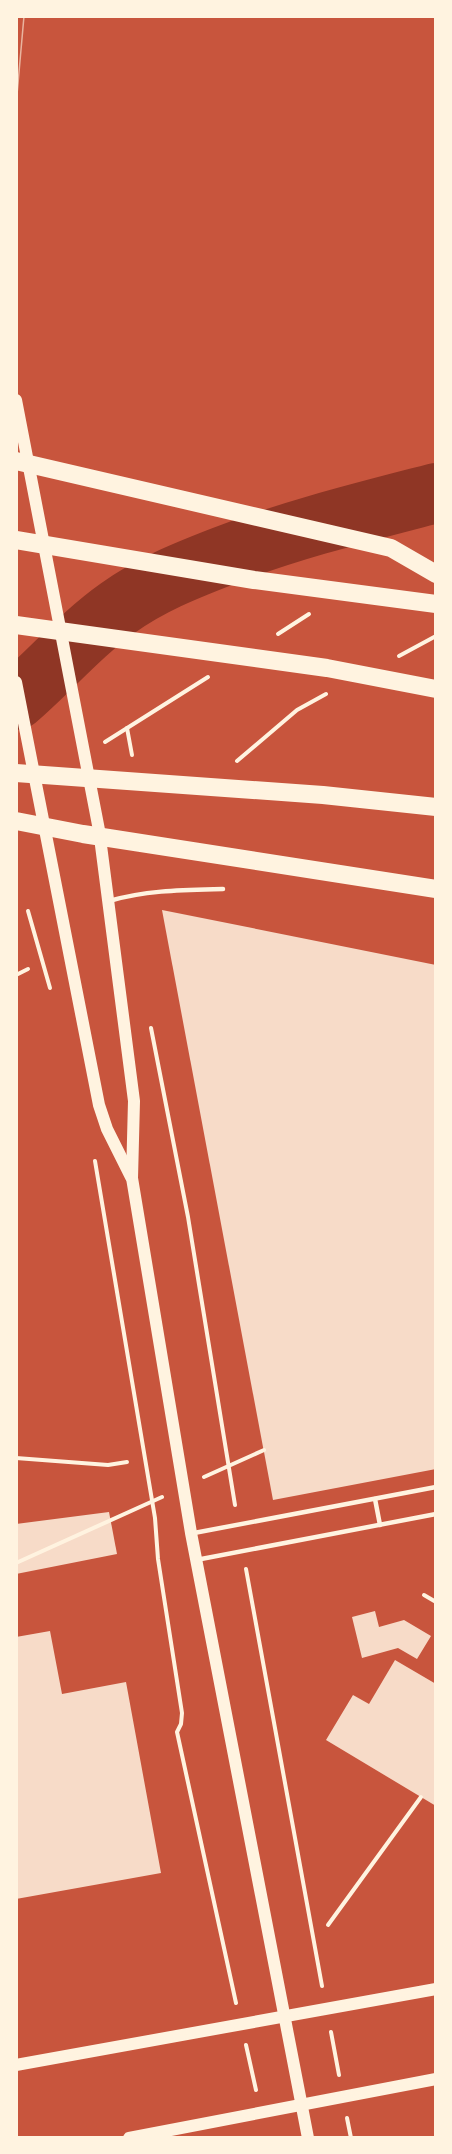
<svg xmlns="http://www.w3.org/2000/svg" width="452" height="2154" viewBox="0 0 452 2154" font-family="Manrope,sans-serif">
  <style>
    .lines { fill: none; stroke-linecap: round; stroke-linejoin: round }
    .river { stroke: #8f3625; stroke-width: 60 }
    .building { fill: #f7dbc8 }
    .path { stroke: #fff3e0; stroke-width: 4 }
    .service { stroke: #fff3e0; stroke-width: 4.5 }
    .secondary { stroke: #fff3e0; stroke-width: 12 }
    .motorway { stroke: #fff3e0; stroke-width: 18 }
    .tram { stroke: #e9b49f; stroke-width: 1.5 }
  </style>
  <rect width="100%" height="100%" fill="#c8553d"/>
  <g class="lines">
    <!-- river -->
    <path class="river" d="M 16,700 C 51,670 81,634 118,608 C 150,585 185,571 221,557 C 290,530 363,512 436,493"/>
  </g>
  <!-- building -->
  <g class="building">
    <polygon points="162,910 436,965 436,1469 273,1500"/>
    <polygon points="109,1512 117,1554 16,1574 16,1524"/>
    <polygon points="375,1611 379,1627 404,1620 431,1636 417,1659 398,1648 362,1658 352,1617"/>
    <polygon points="50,1631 62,1694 126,1682 161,1873 16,1899 16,1637"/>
    <polygon points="395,1660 436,1684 436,1806 326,1740 353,1695 369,1704"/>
  </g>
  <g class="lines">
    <!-- path -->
    <g class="path">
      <polyline points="278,634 309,614"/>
      <polyline points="399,656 436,636"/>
      <polyline points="127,728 132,755"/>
      <polyline points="105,742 208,677"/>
      <polyline points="237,761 297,710 326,694"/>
      <polyline points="28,911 50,988"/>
      <polyline points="16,975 28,969"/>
      <polyline points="151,1028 188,1217 235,1505"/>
      <polyline points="95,1161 155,1518 158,1559 182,1713 181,1724 177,1732 236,2003"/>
      <polyline points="16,1458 108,1465 127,1462"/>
      <polyline points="204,1477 264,1450"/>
      <polyline points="16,1563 162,1497"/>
      <polyline points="246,1569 322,1986"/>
      <polyline points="424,1595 436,1602"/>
      <polyline points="328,1925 421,1797"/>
      <polyline points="331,2032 339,2075"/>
      <polyline points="246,2045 256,2090"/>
      <polyline points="347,2118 351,2138"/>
    </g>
    <!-- service -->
    <g class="service">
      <path d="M 109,901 C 147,890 184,890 223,889"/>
      <polyline points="375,1499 380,1525"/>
      <polyline points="194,1533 436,1487"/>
      <polyline points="196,1560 436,1514"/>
    </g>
    <!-- secondary -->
    <g class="secondary">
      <polyline points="16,400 99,830 134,1101 132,1178 191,1533 308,2138"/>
      <polyline points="16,682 99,1105 107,1129 131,1177"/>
      <polyline points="16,2065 436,1989"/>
      <polyline points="129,2138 436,2079"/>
    </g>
    <!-- motorway -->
    <g class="motorway">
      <polyline points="16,461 391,548 436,574"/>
      <polyline points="16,540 254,580 436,604"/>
      <polyline points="16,625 327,668 436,689"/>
      <polyline points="16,773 323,795 436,807"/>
      <polyline points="16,821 83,834 436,889"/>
    </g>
    <!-- tram -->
    <polyline class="tram" points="16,106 24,16"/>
  </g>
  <!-- border -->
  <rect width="452" height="2154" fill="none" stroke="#fff3e0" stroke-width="36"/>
</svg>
